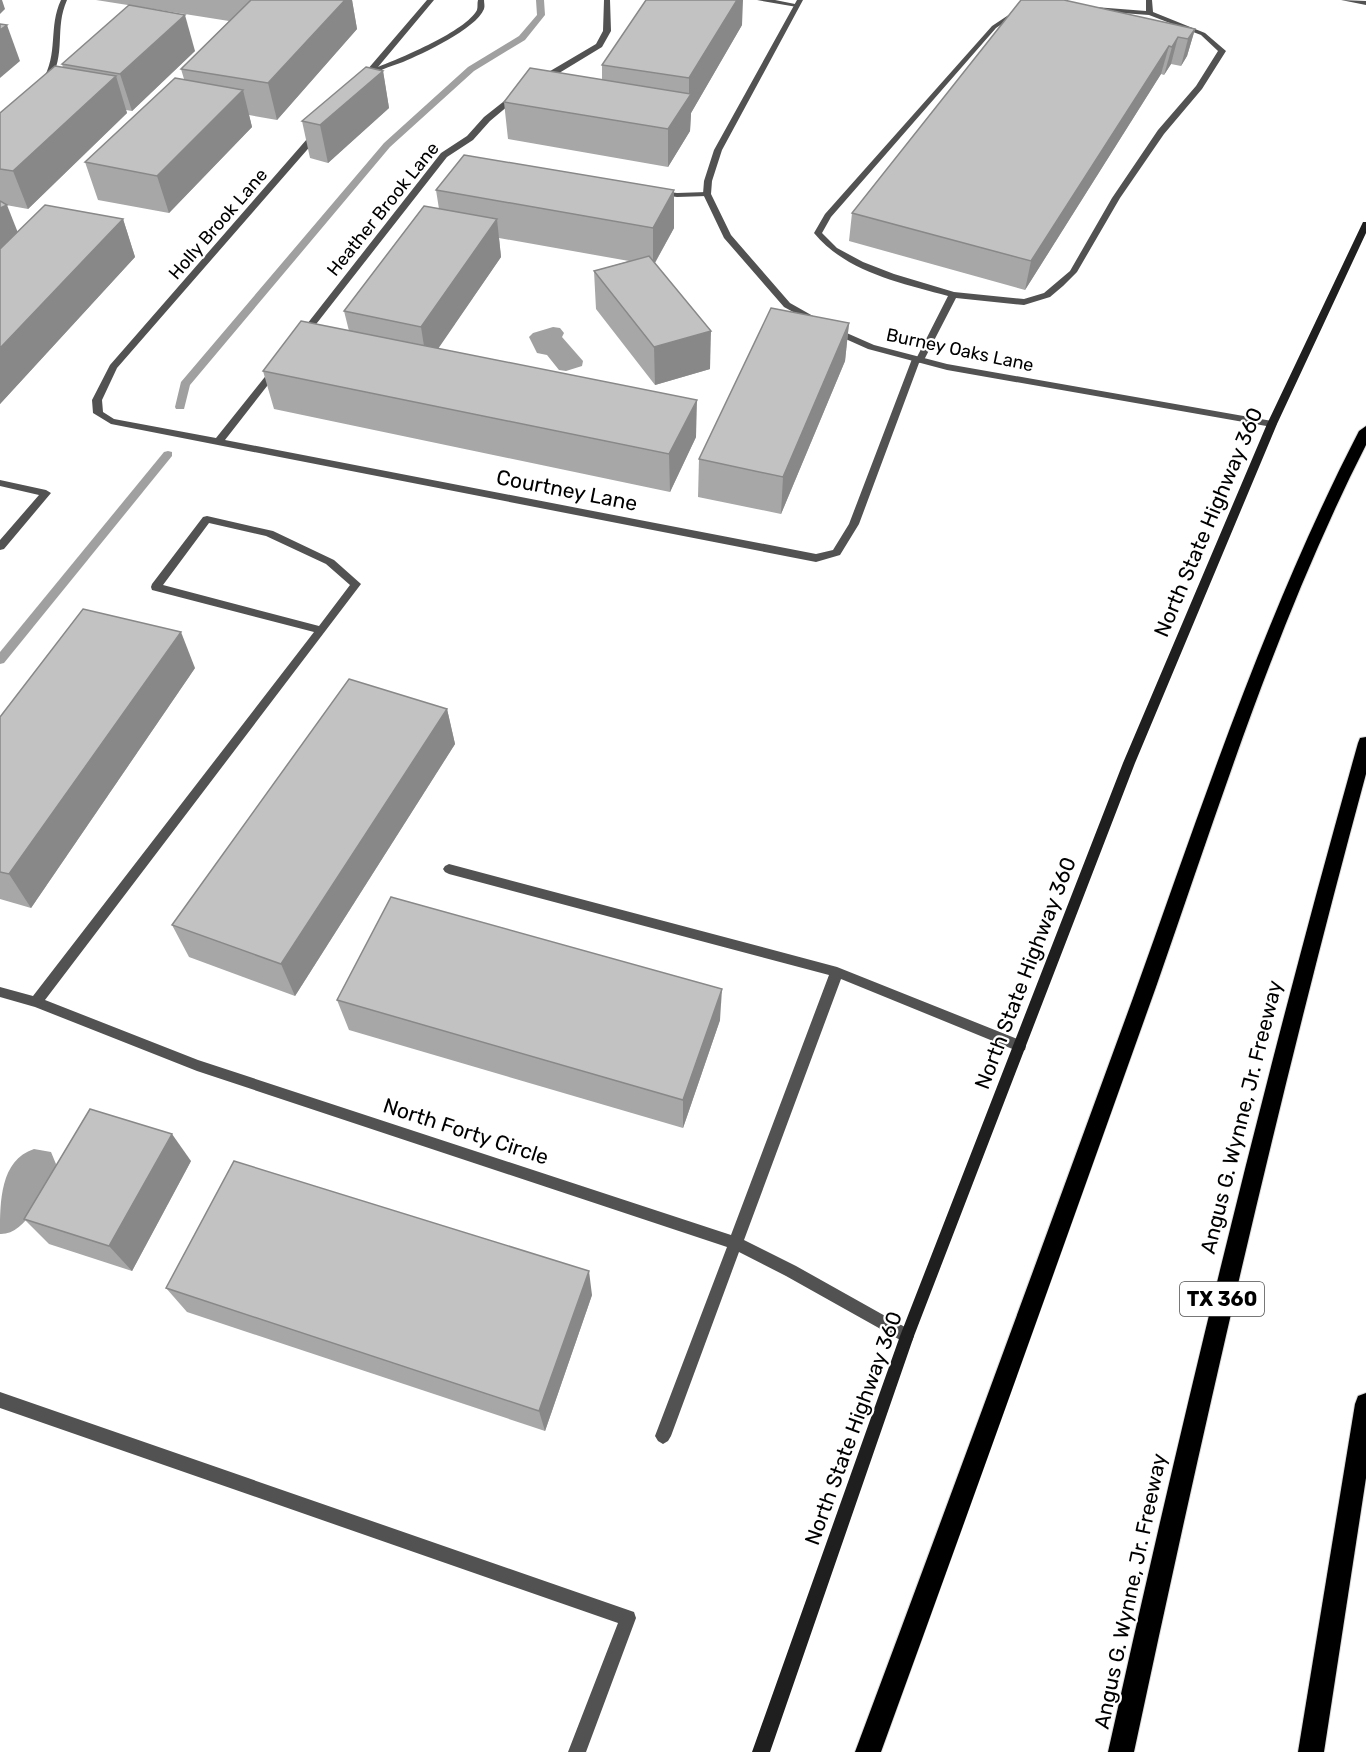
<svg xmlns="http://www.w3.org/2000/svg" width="1366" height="1752" viewBox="0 0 1366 1752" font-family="Rubik,sans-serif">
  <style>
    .water { fill: #a0a0a0 }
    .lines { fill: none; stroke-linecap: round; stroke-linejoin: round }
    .stream { fill: #a0a0a0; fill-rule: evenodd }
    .motorway-casing { stroke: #dbdbdb; stroke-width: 2 }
    .service { fill: #525252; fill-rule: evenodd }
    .minor { fill: #525252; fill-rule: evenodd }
    .tertiary { fill: #525252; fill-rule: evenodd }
    .secondary { fill: #1f1f1f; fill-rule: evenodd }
    .motorway { fill: #000; fill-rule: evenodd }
    .wall { fill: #a7a7a7 }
    .shaded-wall { fill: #888 }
    .building { fill: #c2c2c2; stroke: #888; stroke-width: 1.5 }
    .labels { text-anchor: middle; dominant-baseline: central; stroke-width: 4.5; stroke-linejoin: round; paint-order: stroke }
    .far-street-label { font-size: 18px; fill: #000; stroke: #fff }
    .shield { fill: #fff; stroke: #4c4c4c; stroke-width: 1.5 }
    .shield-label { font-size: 20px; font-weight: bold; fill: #000 }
    .street-label { font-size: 21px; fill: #000; stroke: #fff }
  </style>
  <rect width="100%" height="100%" fill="#fff"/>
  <!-- water -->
  <g class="water">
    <polygon points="553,327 560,328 564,333 562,337 583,361 582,366 566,371 559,370 547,355 537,353 529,337 533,333"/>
    <path d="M 34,1149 L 51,1152 L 56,1164 L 55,1172 C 43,1192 27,1235 0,1234 C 0,1202 0,1160 34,1149 Z"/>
  </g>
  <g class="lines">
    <!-- stream -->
    <g class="stream">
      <polygon points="536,0 544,0 545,15 525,40 474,71 390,147 190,385 184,409 176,409 175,407 181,382 384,143 468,67 519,36 537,15"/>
      <polygon points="168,451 172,452 172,456 4,663 0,664 0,652 164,452"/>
    </g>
    <defs>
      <g id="motorway">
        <path d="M 1366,426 L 1366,445 C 1278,618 1220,804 1156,987 C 1065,1242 974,1497 881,1752 L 855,1752 C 949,1501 1041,1250 1133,998 C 1202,806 1265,613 1359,431 Z"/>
        <path d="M 1366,737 L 1366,774 C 1278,1098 1204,1424 1134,1752 L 1108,1752 C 1183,1414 1264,1077 1358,743 L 1360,738 Z"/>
        <polygon points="1366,1393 1366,1478 1324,1752 1298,1752 1355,1404 1358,1396"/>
      </g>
    </defs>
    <!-- motorway casing -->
    <use href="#motorway" class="motorway-casing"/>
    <!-- service -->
    <g class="service">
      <path d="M 61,0 L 67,0 C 54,29 67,53 49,83 L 46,83 L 42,81 C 59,54 48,27 61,0 Z"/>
      <path d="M 427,0 L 434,0 L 378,67 C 401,58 466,31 477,10 C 478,7 477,3 478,0 L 484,0 C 484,3 485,6 484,9 C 476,29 422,54 403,62 C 390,67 375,70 367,81 L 361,81 L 361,77 Z"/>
      <polygon points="604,0 610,0 611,31 602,47 546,81 540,81 540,77 596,44 603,31"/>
      <polygon points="757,0 775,0 800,5 797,7"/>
      <path d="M 1146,0 L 1152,0 L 1153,12 L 1205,33 L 1226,51 L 1202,89 L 1164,134 L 1120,198 L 1077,272 L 1063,286 L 1050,297 L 1024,305 L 956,298 L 924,360 L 919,363 L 859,524 L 840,555 L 816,562 L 111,424 L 93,413 L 92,400 L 110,365 L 314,131 L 320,131 L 320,135 L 117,368 L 102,400 L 103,412 L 114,419 L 216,438 L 272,368 L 278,368 L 278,372 L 225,440 L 816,554 L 833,550 L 849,524 L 912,359 L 917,357 L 948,296 C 901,283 846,272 814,233 L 825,214 L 992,26 L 1019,8 L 1023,8 L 1023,10 L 996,28 L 831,217 L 822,233 L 837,248 L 863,262 L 894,274 L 954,292 L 1024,299 L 1044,293 L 1070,271 L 1112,198 L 1158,130 L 1196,86 L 1218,51 L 1201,35 L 1149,15 L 1095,11 L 1092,9 L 1095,7 L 1146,11 Z"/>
      <polygon points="513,94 520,96 490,121 473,140 447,157 306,337 300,337 300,333 441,153 467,136 484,117"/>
      <polygon points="655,190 677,193 707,192 711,194 707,196 677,197 655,194"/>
      <polygon points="0,480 46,490 51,493 4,549 0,550 0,540 39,495 0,486"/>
      <path d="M 207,516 L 273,531 L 334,560 L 361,584 L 45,1000 L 198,1060 L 731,1235 L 829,975 L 449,874 L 445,872 L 443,869 L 445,866 L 449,864 L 837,967 L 1025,1042 L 1026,1046 L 1025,1050 L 1020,1052 L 841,979 L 744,1240 L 796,1266 L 912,1331 L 914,1336 L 912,1341 L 907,1343 L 902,1341 L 786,1276 L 739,1252 L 671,1436 L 668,1441 L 663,1444 L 658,1441 L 655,1436 L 727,1247 L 197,1071 L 35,1007 L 0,997 L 0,987 L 33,996 L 314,632 L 152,590 L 151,587 L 152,584 L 203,517 ZM 209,523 L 266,536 L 326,564 L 350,585 L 319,626 L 163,585 Z"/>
      <polygon points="0,1392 634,1612 636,1618 586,1752 568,1752 618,1623 0,1408"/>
    </g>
    <!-- minor -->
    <g class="minor">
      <polygon points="797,0 803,0 722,150 712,181 711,194 731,235 790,303 820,320 820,324 817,325 784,307 724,238 703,194 704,181 714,150"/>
      <polygon points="833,327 874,345 947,364 1272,421 1277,424 1272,427 947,370 868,349 830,332 830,328"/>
    </g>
    <!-- tertiary -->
    <polygon class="tertiary" points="1341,0 1366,1 1366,5"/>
    <!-- secondary -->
    <polygon class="secondary" points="1363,222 1366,222 1366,233 1277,424 1135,763 914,1336 770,1752 752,1752 900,1336 1123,763 1267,424"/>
    <!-- motorway -->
    <use href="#motorway" class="motorway"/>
  </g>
  <!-- wall -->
  <g class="wall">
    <polygon points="96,0 352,0 357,29 277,120 249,115 252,127 169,213 98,200 85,162 184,79 181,69 229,21"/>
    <polygon points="1021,0 1195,29 1187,56 1181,66 1171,64 1164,75 1161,74 1025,290 849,241 852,213"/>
    <polygon points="742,25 691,113 690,131 668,167 508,139 504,102 602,79 602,65"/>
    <polygon points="195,51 132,111 126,110 127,113 28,209 6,205 17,232 123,219 135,257 0,404 0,113 63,68 62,64"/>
    <polygon points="383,71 389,108 328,163 310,158 302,121"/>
    <polygon points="436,190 674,190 674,228 655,263 710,369 655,385 596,309 594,271 629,261 499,238 501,257 438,348 696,437 670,492 274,409 263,371 349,331 344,311 439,209"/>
    <polygon points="849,323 845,361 781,514 698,497 699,459"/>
    <polygon points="195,668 31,908 0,899 0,717"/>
    <polygon points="447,709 455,744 295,996 189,957 172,925"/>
    <polygon points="337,1000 720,1020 683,1128 349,1030"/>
    <polygon points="191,1161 132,1271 49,1244 24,1219"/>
    <polygon points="166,1288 592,1295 545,1431 187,1312"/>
  </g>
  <!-- shaded-wall -->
  <g class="shaded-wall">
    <polygon points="0,0 2,0 5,9 0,14"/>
    <polygon points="345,0 352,0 357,29 277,120 268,83"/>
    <polygon points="737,0 743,0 742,25 691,113 690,131 668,167 668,129 689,96 689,78"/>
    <polygon points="185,15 195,51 132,111 120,74"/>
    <polygon points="7,25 20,61 0,78 0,30"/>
    <polygon points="1195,29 1187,56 1181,66 1188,39"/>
    <polygon points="1178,37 1171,64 1164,75 1172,47"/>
    <polygon points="1169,46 1161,74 1025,290 1031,261"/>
    <polygon points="383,71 389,108 328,163 320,125"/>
    <polygon points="116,76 127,113 28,209 13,171"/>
    <polygon points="243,90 252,127 169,213 157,176"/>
    <polygon points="674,190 674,228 653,266 653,228"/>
    <polygon points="7,205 22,243 0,254 0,208"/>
    <polygon points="123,219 135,257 0,404 0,348"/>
    <polygon points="497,219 501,257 427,365 421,327"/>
    <polygon points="849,323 845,361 781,514 783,477"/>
    <polygon points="711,331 710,369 655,385 654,347"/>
    <polygon points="697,400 696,437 670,492 669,454"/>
    <polygon points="181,632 195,668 31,908 9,874"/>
    <polygon points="447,709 455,744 295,996 281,964"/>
    <polygon points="722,989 720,1020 683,1128 683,1100"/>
    <polygon points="172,1134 191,1161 132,1271 109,1246"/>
    <polygon points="589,1271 592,1295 545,1431 539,1411"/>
  </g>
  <!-- building -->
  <g class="building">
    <polygon points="251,0 345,0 268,83 181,69"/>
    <polygon points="646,0 737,0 689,78 602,65"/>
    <polygon points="1021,0 1064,0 1195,29 1188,39 1178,37 1172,47 1169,46 1031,261 852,213"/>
    <polygon points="129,5 185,15 120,74 62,64"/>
    <polygon points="0,24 7,25 0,30"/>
    <polygon points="55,66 116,76 13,171 0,169 0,113"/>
    <polygon points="366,67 383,71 320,125 302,121"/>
    <polygon points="530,68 691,94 668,129 504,102"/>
    <polygon points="175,78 243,90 157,176 85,162"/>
    <polygon points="464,155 674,190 653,228 436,190"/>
    <polygon points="0,201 7,205 0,208"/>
    <polygon points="45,205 123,219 0,348 0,249"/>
    <polygon points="424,206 497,219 421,327 344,311"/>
    <polygon points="649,256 711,331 654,347 594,271"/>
    <polygon points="771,308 849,323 783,477 699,459"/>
    <polygon points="301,321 697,400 669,454 263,371"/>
    <polygon points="83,609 181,632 9,874 0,872 0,717"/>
    <polygon points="349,679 447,709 281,964 172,925"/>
    <polygon points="391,897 722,989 683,1100 337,1000"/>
    <polygon points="90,1109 172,1134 109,1246 24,1219"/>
    <polygon points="234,1161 589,1271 539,1411 166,1288"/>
  </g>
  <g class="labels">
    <!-- far-street labels -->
    <g class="far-street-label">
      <text transform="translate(383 209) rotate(-51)">Heather Brook Lane</text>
      <text transform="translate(218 224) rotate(-49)">Holly Brook Lane</text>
      <text transform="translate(960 350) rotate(12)">Burney Oaks Lane</text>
    </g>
    <!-- shield labels -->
    <rect class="shield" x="1180" y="1282" width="84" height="34" rx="4.5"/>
    <g class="shield-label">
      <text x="1222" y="1299">TX 360</text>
    </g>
    <!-- street labels -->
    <g class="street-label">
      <text transform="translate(567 490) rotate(11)">Courtney Lane</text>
      <text transform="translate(1208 522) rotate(-67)">North State Highway 360</text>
      <text transform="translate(1025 973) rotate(-69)">North State Highway 360</text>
      <text transform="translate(1241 1117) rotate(-76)">Angus G. Wynne, Jr. Freeway</text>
      <text transform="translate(466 1131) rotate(18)">North Forty Circle</text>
      <text transform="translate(853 1428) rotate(-70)">North State Highway 360</text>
      <text transform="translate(1130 1591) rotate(-78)">Angus G. Wynne, Jr. Freeway</text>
    </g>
  </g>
</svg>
